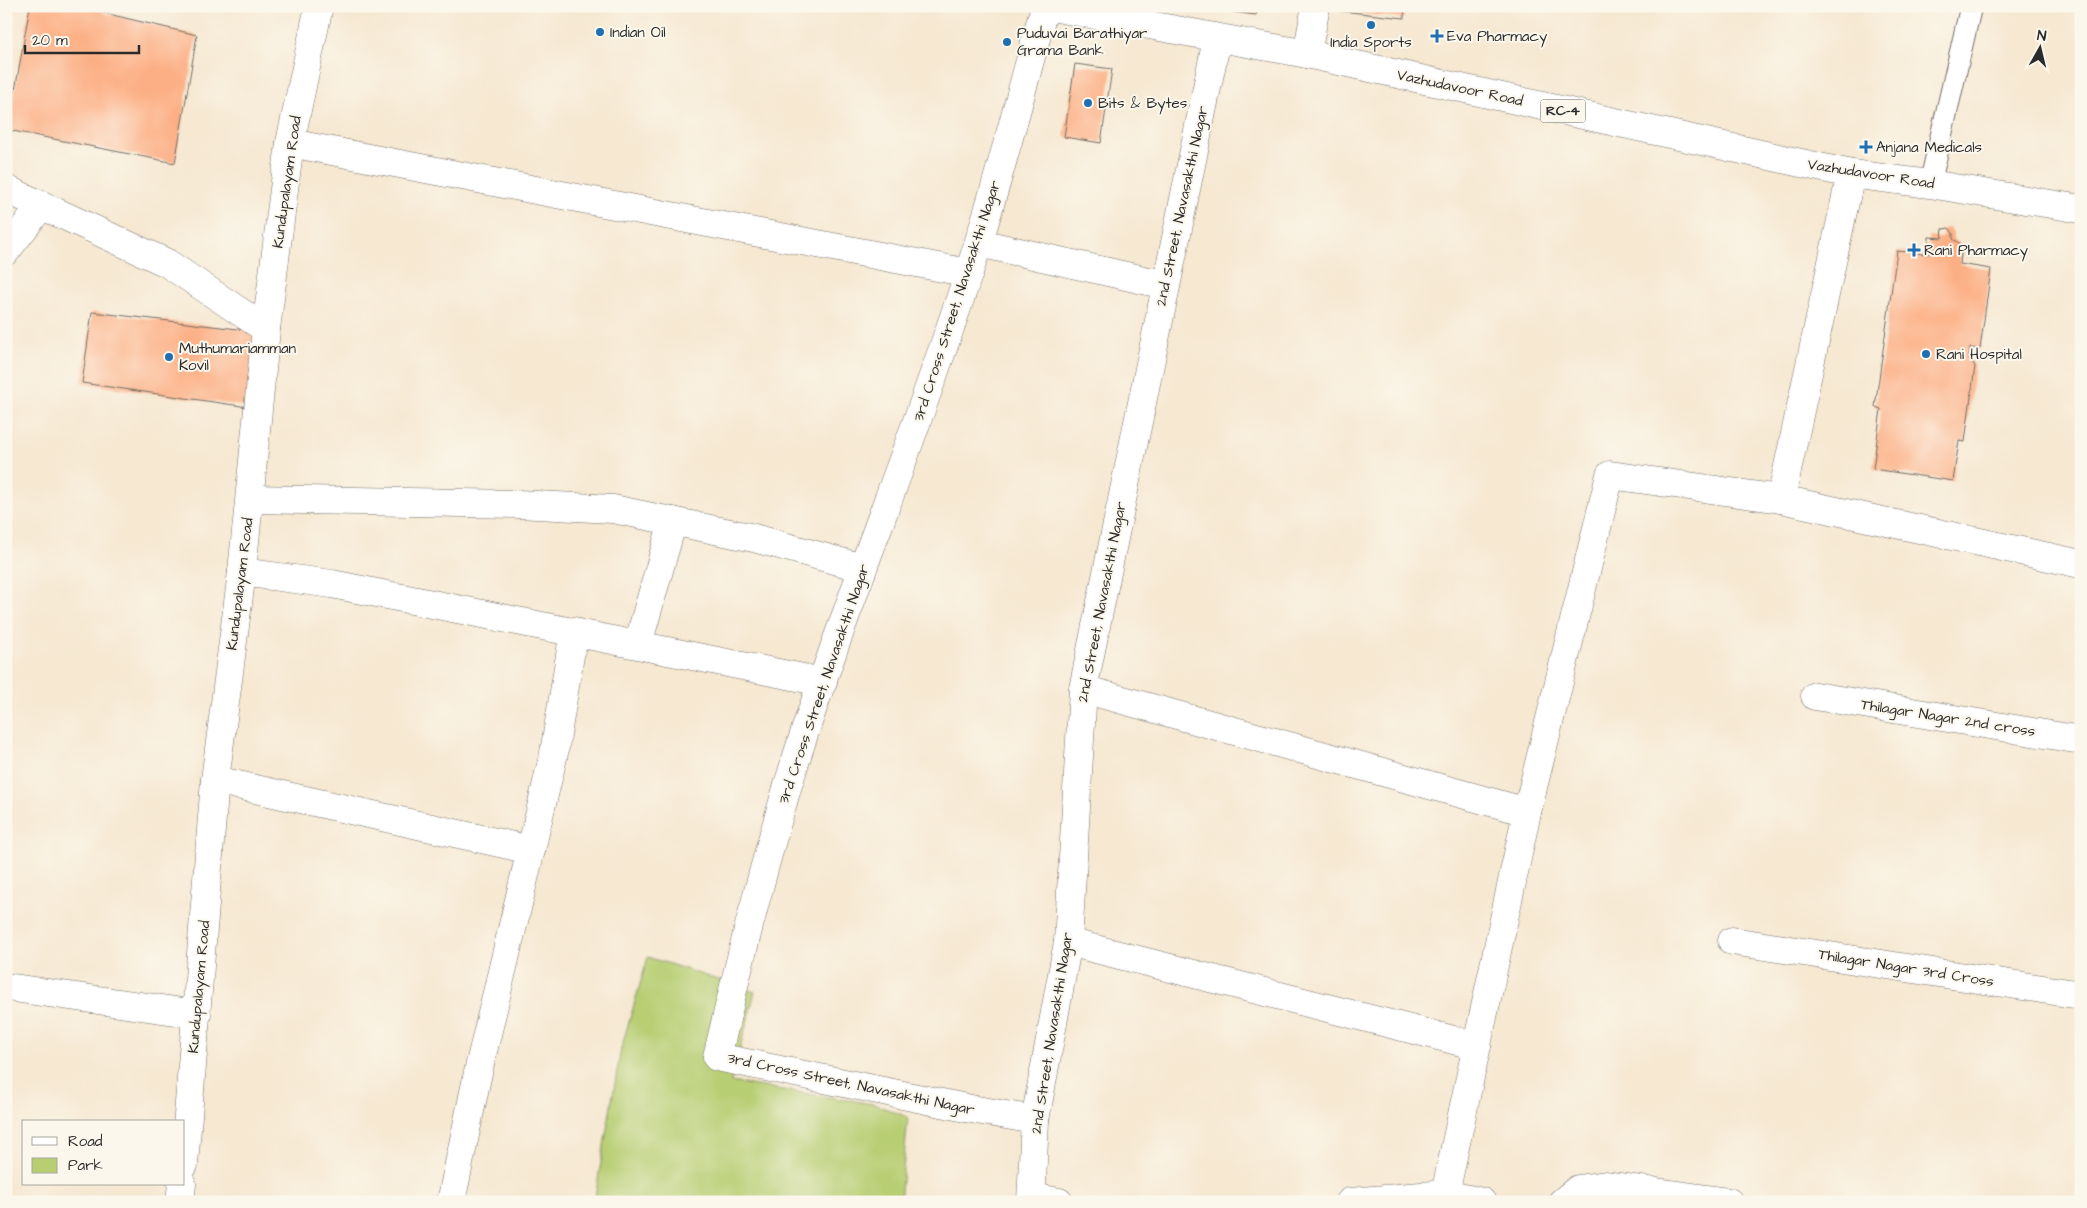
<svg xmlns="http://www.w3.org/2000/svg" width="2087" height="1208" viewBox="0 0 2087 1208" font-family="'Architects Daughter',sans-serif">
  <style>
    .green { fill: #b8ce73; stroke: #727c4f }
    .building { fill: #fcaf84 }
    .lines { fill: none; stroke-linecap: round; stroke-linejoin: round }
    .lane-casing { stroke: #726d65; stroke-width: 23 }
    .street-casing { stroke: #726d65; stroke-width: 29 }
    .primary-casing { stroke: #726d65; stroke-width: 29 }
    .lane { stroke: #fff; stroke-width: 21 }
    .street { stroke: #fff; stroke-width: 28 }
    .primary { stroke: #fff; stroke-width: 28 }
    .poi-dot { fill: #1f6fb2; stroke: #fbf7ec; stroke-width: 2 }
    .labels { text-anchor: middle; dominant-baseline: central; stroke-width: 4; stroke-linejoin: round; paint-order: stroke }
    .shield { fill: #fbf7ec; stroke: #696865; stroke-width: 1 }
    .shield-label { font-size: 14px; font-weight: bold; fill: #2b2b2b }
    .poi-label { font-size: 15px; fill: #2b2b2b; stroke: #fbf7ec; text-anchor: start }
    .street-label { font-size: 15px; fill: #2b2b2b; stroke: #fbf7ec }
  </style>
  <rect width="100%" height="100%" fill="#fbf7ec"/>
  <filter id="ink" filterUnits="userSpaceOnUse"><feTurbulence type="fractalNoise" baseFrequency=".02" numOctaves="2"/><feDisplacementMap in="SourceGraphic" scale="10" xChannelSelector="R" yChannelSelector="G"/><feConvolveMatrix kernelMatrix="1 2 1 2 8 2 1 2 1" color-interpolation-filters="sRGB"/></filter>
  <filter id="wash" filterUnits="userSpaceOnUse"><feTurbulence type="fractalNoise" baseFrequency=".0096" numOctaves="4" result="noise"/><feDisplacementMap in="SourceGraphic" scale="20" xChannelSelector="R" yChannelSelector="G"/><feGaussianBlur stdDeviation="1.12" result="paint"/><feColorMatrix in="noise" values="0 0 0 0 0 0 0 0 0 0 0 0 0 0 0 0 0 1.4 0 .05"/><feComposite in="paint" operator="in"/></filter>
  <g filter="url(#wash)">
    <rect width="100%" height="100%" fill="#f6e8d1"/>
    <!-- green -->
    <polygon class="green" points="648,957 755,992 731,1082 874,1104 908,1117 900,1202 594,1202 621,1049"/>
    <g id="blocks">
      <!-- building -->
      <g class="building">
        <polygon points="30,6 104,6 104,13 197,35 175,163 8,130"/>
        <polygon points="1234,6 1258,6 1256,15 1233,12"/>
        <polygon points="1343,6 1405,6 1404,18 1341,11"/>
        <polygon points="1075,64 1112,69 1101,143 1064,137"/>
        <polygon points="1949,228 1953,233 1953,239 1962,245 1960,264 1991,269 1980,349 1970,348 1969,358 1975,366 1965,442 1959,441 1953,481 1873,469 1881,409 1875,407 1897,251 1928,254 1929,237 1942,238 1943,229"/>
        <polygon points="92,312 255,331 248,407 82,383"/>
      </g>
    </g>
  </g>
  <g filter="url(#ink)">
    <use href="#blocks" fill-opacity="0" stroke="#726d65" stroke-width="1"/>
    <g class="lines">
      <defs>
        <polyline id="lane" points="1930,184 1971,6"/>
        <g id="street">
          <polyline points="1307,54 1316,6"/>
          <polyline points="290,143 969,273"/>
          <polyline points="6,189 167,263 266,329"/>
          <polyline points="979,243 1166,285"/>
          <polyline points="6,251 42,205"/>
          <polyline points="250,499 518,504 613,509 754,538 863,568"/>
          <polyline points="1781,499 1851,174"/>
          <polyline points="242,572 332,584 823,682"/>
          <polyline points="638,644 673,521"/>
          <polyline points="1083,689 1527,812"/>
          <polyline points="1815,696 2081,740"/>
          <polyline points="215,780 531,850"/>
          <polyline points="1732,941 2081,995"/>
          <polyline points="1068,942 1477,1046"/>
          <polyline points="6,987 197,1014"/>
          <path d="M 1035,1120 L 971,1109 L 717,1057 C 743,947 770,838 805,731 C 857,577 918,427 969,272 C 998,185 1020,95 1045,6"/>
          <polyline points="184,1165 215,780 242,572 266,329 290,143 319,6"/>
          <polyline points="1445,1194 1527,812 1610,475 1781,499 2081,564"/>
          <polyline points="1032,1197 1059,1202"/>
          <polyline points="180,1202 182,1184"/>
          <polyline points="451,1202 479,1068 554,753 574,631"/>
          <polyline points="1031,1202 1035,1120 1068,942 1083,689 1217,39"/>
          <polyline points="1350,1202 1445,1194 1482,1202"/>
          <polyline points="1562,1202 1578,1189 1606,1185 1729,1202"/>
        </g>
        <polyline id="primary" points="1046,6 1307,54 1851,174 1930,184 2081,209"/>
      </defs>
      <!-- lane casing -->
      <use href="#lane" class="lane-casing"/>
      <!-- street casing -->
      <use href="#street" class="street-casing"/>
      <!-- primary casing -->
      <use href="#primary" class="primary-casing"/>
      <!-- lane -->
      <use href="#lane" class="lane"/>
      <!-- street -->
      <use href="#street" class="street"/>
      <!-- primary -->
      <use href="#primary" class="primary"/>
    </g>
  </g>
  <!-- markers -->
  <g class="poi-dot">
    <circle cx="1371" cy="25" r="5"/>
    <circle cx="600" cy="32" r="5"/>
    <path d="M1434.5 28.5h5v5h5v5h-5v5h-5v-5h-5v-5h5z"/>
    <circle cx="1007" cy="42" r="5"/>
    <circle cx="1088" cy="103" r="5"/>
    <path d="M1863.5 139.5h5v5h5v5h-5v5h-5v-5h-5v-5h5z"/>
    <path d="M1911.5 242.5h5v5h5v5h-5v5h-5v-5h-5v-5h5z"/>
    <circle cx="1926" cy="354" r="5"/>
    <circle cx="169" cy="357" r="5"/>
  </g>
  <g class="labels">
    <!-- shield labels -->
    <rect class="shield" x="1540.5" y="99.5" width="45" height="23" rx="4"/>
    <g class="shield-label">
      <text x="1563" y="111">RC-4</text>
    </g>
    <!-- poi labels -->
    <g class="poi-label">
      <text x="610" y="32">Indian Oil</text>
      <text x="1017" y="33">Puduvai Barathiyar<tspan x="1017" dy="17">Grama Bank</tspan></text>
      <text x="1447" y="36">Eva Pharmacy</text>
      <text x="1371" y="42" text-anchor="middle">India Sports</text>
      <text x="1098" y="103">Bits &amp; Bytes</text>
      <text x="1876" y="147">Anjana Medicals</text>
      <text x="1924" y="250">Rani Pharmacy</text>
      <text x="179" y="348">Muthumariamman<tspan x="179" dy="17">Kovil</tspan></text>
      <text x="1936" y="354">Rani Hospital</text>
    </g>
    <!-- street labels -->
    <g class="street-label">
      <text transform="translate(1460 88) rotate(12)">Vazhudavoor Road</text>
      <text transform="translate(1871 174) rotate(9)">Vazhudavoor Road</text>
      <text transform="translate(287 182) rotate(-82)">Kundupalayam Road</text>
      <text transform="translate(1182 206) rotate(-78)">2nd Street, Navasakthi Nagar</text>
      <text transform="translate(957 301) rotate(-72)">3rd Cross Street, Navasakthi Nagar</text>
      <text transform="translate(240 584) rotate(-83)">Kundupalayam Road</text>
      <text transform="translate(1102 602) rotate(-79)">2nd Street, Navasakthi Nagar</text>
      <text transform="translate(824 684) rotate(-71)">3rd Cross Street, Navasakthi Nagar</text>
      <text transform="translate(1948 718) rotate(9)">Thilagar Nagar 2nd cross</text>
      <text transform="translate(1906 968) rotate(9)">Thilagar Nagar 3rd Cross</text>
      <text transform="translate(199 987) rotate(-85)">Kundupalayam Road</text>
      <text transform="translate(1052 1033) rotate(-81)">2nd Street, Navasakthi Nagar</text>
      <text transform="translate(851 1084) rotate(12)">3rd Cross Street, Navasakthi Nagar</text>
    </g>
  </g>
  <!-- margin -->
  <rect width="2087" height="1208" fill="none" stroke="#fbf7ec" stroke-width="25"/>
  <!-- legend -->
  <rect x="22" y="1120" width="162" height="65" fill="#fbf7ec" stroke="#a8a59f"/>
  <rect x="32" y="1137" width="25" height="8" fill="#ffffff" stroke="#a8a59f"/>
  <text x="68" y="1146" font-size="15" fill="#2b2b2b">Road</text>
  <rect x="32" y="1158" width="25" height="15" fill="#b8ce73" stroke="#a8a59f"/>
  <text x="68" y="1170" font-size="15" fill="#2b2b2b">Park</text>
  <!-- north arrow -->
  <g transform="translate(2040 48) rotate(8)" stroke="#fbf7ec" stroke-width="4" paint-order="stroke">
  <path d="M0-4L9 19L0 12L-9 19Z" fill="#2b2b2b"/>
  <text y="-8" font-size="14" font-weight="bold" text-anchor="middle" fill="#2b2b2b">N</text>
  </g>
  <!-- scale -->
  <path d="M25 45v8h114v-8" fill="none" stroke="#2b2b2b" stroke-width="2.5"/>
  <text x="32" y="45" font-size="15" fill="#2b2b2b" stroke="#fbf7ec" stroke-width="4" paint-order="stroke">20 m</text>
</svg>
